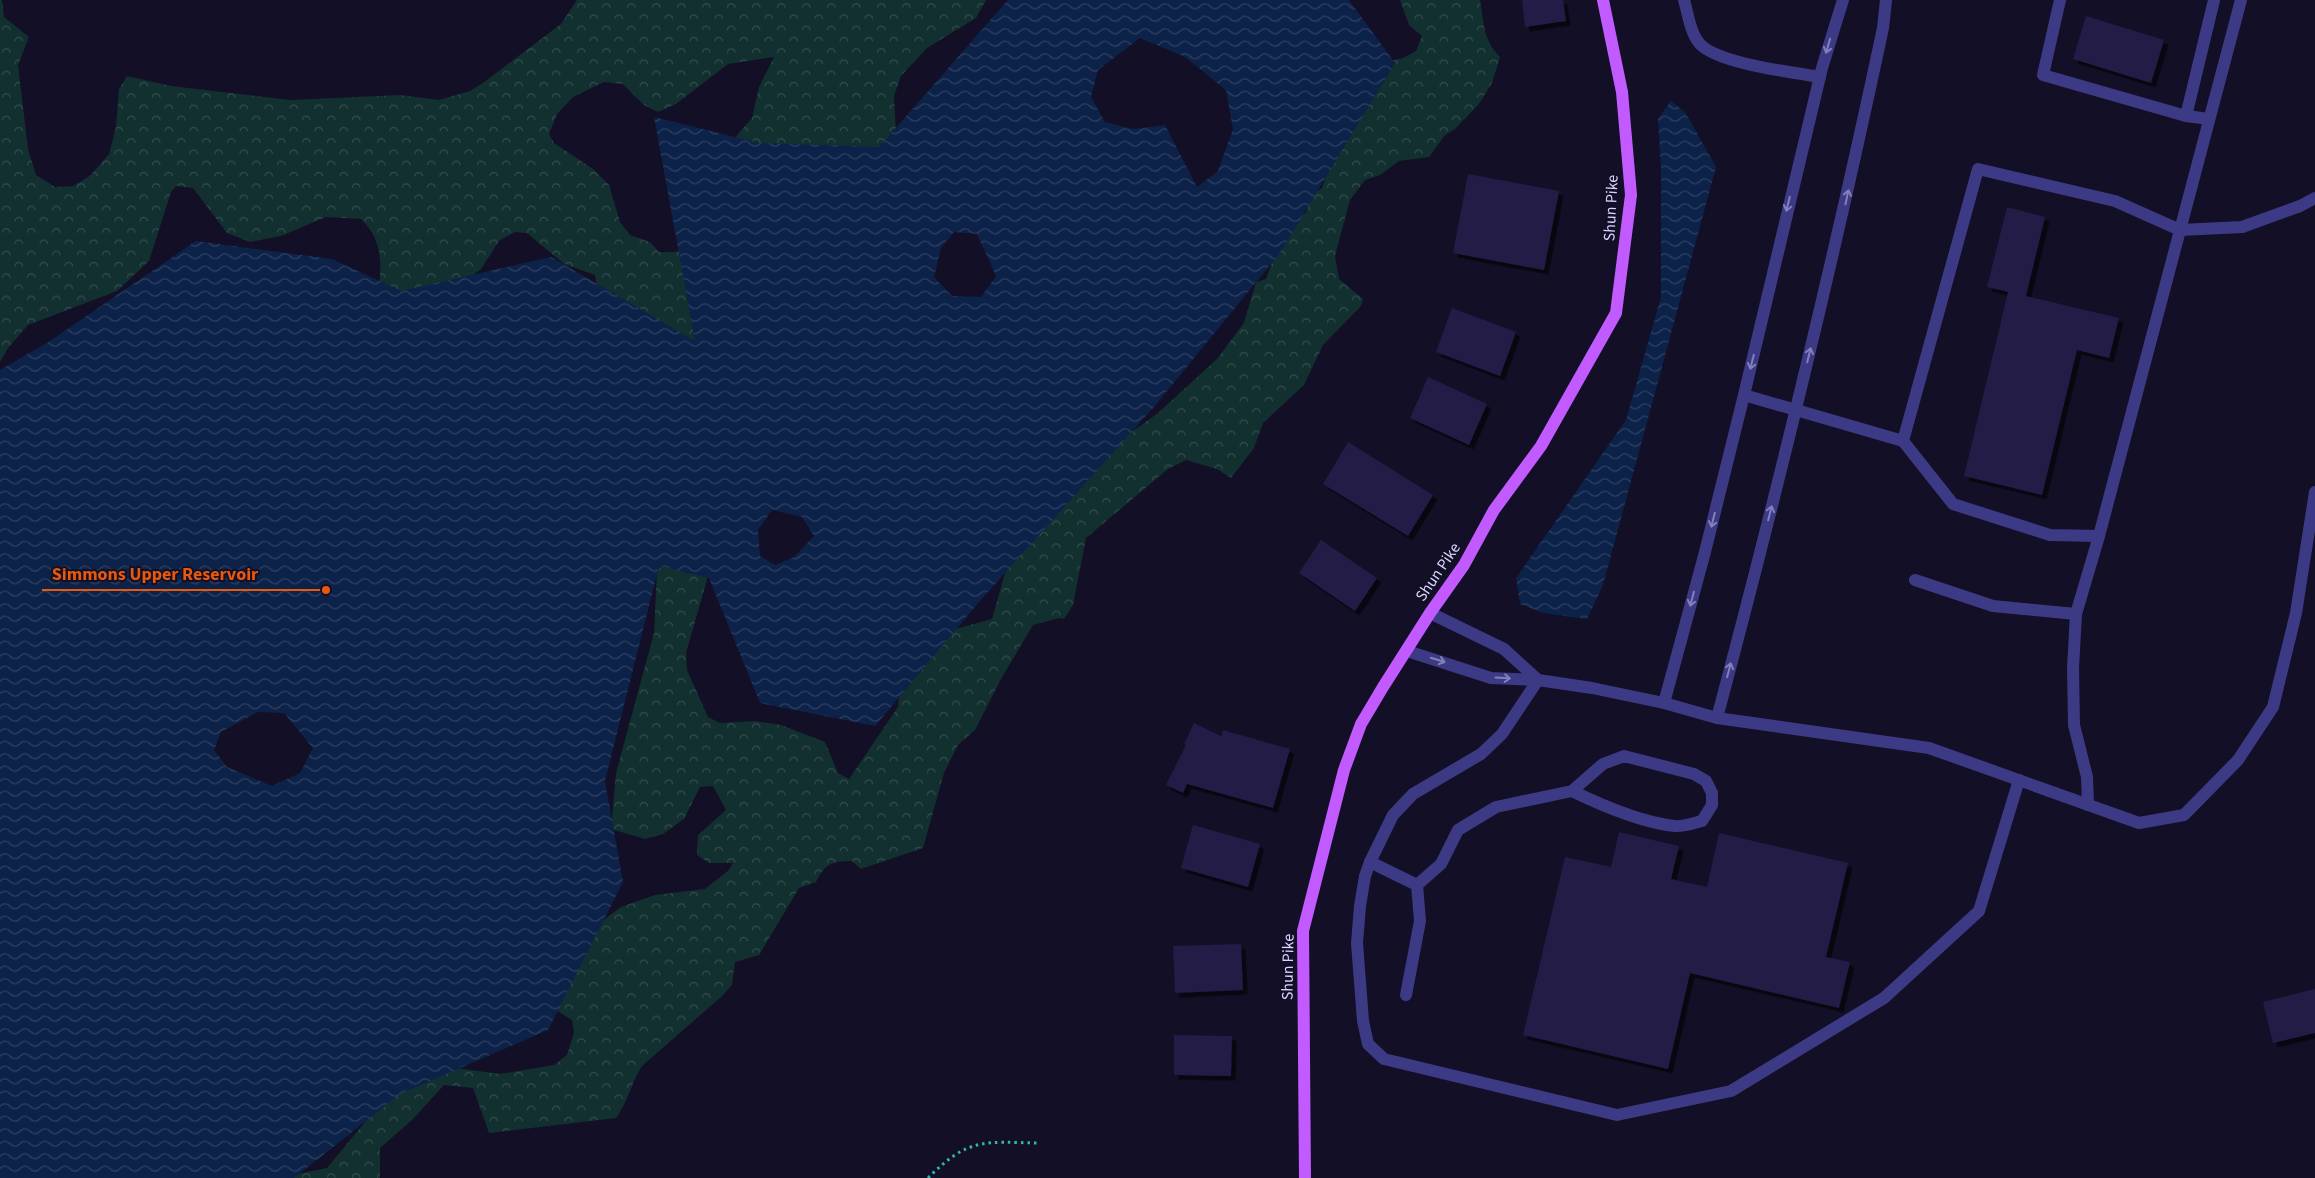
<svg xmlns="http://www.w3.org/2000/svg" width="2315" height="1178" viewBox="0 0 2315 1178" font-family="'Source Sans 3',sans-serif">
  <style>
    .forest { fill: url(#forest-crowns) }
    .water { fill: url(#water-waves); fill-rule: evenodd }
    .building { fill: #241b47; filter: url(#shadow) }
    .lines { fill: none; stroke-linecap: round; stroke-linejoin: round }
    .path { stroke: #2fb8b0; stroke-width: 3; stroke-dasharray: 2.5 4; stroke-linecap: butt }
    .minor { stroke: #3d3a85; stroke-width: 12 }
    .major { stroke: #c25bff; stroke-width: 12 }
    .oneway { stroke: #837fbc }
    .labels { text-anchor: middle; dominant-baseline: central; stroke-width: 4; stroke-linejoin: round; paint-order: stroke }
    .street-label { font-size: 16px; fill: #d9d4ff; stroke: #130f26 }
    .leader { fill: none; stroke: #e8590c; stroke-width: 2 }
    .callout-dot { fill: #e8590c; stroke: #130f26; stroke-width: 2 }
    .callout-label { font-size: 18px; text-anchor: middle; font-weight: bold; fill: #e8590c; stroke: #130f26; stroke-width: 4; stroke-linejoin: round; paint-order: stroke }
  </style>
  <defs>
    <pattern id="forest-crowns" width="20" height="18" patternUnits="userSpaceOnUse" patternTransform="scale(1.25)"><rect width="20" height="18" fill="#12302f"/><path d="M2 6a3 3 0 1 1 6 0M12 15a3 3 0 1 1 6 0" fill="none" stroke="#344d4e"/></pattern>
    <pattern id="water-waves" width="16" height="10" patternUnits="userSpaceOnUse" patternTransform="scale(1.25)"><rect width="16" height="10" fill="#0c2248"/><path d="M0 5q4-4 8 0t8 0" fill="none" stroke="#2f4163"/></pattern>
    <filter id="shadow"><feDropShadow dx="4.5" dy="4.5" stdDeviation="0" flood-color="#0009"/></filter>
  </defs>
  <rect width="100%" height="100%" fill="#130f26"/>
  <!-- forest -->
  <g class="forest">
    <path d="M 0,0 L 2,0 L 4,17 L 29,37 L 18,65 L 28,149 L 36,175 L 55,187 L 73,186 L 90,176 L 109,154 L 116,127 L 119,89 L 127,76 L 171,86 L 291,100 L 400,95 L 439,100 L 470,91 L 483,83 L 561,24 L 577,0 L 986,0 L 976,18 L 927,48 L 901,76 L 894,96 L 896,132 L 878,157 L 712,164 L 752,118 L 759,87 L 774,57 L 728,64 L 676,104 L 658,112 L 644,105 L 623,84 L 604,82 L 573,97 L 557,114 L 549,134 L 554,143 L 593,169 L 609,185 L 620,222 L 630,235 L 650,242 L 659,252 L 674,252 L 688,249 L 695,340 L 678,365 L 600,310 L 595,275 L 564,264 L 527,233 L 515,232 L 499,241 L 481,269 L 458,286 L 377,303 C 381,271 386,243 361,219 L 326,217 L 281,236 L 250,242 L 227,233 L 193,188 L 176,186 L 171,192 L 149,261 L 117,291 L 28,325 L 8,348 L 0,362 Z"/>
    <path d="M 1400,0 L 1480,0 C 1484,23 1483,40 1500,57 L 1492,83 L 1479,104 L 1455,129 L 1444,136 L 1429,157 L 1399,161 L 1380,175 L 1365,180 L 1350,200 L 1335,256 L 1339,279 L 1363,299 L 1361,306 L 1323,345 L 1304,385 L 1263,423 L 1254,448 L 1231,478 L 1217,469 L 1186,460 L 1168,469 L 1086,538 L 1073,605 L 1064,619 L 1059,618 L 1033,625 L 1002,677 L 975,730 L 958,745 L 944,773 L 923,848 L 861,869 L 852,861 C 831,861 825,864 816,882 L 799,888 L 759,955 L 735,962 L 732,985 L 721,997 L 642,1066 C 631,1083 628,1102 616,1118 L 489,1133 L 473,1088 L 444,1085 L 412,1120 L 380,1148 L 380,1178 L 278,1178 L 327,1168 L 384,1099 L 441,1066 L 500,1074 L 554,1065 L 567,1055 L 574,1033 L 572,1020 L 548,1005 L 591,929 L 621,907 L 655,895 L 705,889 L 729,870 L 733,863 L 709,863 L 697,855 L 698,835 L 726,810 L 713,786 L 700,787 L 684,819 L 663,834 L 645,839 L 611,829 L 616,773 L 654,633 L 657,572 L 669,551 L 713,559 L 686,653 L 687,670 L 708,717 L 720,723 L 755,721 L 781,725 L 825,742 L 838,773 L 849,779 L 898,707 L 901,671 L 919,639 L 992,619 L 1005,573 L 1109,448 L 1158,413 L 1217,359 L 1244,323 L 1256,282 L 1266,279 L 1288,219 L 1306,213 L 1310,196 L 1322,188 L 1362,68 L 1403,58 L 1416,51 L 1422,36 L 1409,25 Z"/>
  </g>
  <!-- water -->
  <g class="water">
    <path d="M 1008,0 L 1349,0 L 1395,63 L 1280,253 L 1154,407 L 979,602 L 875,726 L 760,703 L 709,578 L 659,566 L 605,781 L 623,882 L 548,1030 L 400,1094 L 294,1178 L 0,1178 L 0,370 L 50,341 L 196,241 L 332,259 L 401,291 L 551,257 L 695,341 L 654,117 L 759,143 L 879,147 ZM 1140,38 L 1185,57 L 1226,90 L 1233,129 L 1218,171 L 1197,187 L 1165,125 L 1133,129 L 1105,122 L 1091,97 L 1098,70 ZM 954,232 L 977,234 L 996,276 L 981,297 L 952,296 L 934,277 L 941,248 ZM 772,510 L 802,517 L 814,536 L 794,557 L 775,565 L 760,556 L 758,530 ZM 258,712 L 284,713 L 313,748 L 300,773 L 272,786 L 227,767 L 214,750 L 221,732 Z"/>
    <polygon points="1671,101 1685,112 1716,167 1603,585 1587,619 1543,613 1520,604 1516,578 1626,420 1661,297 1661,169 1658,119"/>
  </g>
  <!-- building -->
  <g class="building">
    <polygon points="1522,0 1563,0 1566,21 1525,27"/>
    <polygon points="2086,16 2164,40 2151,83 2073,59"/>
    <polygon points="1468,174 1559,191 1544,270 1453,253"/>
    <polygon points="2007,207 2045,217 2026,296 2119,318 2109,358 2077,350 2042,495 1964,476 2008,292 1987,287"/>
    <polygon points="1452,308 1516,332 1500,376 1436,352"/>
    <polygon points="1428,377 1487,404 1469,445 1410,418"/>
    <polygon points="1348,442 1433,495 1408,536 1323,484"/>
    <polygon points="1321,540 1377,578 1355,611 1299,573"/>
    <polygon points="1194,723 1221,736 1223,730 1290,749 1273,808 1187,784 1183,793 1166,785 1186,745 1184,744"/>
    <polygon points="1193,825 1260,844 1248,887 1181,868"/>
    <polygon points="1619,832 1679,846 1671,879 1707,887 1719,833 1848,863 1826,957 1850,962 1839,1008 1690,973 1668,1069 1523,1035 1565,857 1611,867"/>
    <polygon points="1241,944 1243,990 1175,993 1173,946"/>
    <polygon points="2315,989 2315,1033 2273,1043 2263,1002"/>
    <polygon points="1174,1035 1232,1036 1231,1076 1174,1075"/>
  </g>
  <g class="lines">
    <!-- path -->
    <path class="path" d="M 928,1178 C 969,1137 984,1142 1038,1143"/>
    <!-- minor -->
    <g class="minor">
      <path d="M 1684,0 C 1688,13 1690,33 1700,44 C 1719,64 1792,72 1820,77"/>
      <polyline points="2060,0 2043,75 2186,116 2209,119"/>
      <polyline points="2241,0 2099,536 2050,535 1953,504 1903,441 1978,169 2115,201 2180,230 2242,227 2300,206 2315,198"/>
      <polyline points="2186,116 2214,0"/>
      <polyline points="1744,395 1903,441"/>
      <polyline points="1915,580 1993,606 2076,614"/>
      <polyline points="1430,613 1504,649 1538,680"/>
      <polyline points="1407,651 1491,678 1538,680 1592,688 1664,703 1717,718 1929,748 2139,823 2184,815 2238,760 2273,707 2296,613 2315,492"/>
      <polyline points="1538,680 1502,734 1481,754 1413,794 1393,815 1370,862 1365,876 1360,906 1357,943 1363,1021 1368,1044 1384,1059 1617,1115 1731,1091 1884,998 1979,911 2019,780"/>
      <polyline points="1664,703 1705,552 1744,395 1822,68 1843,0"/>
      <path d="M 1717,718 C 1778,489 1834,259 1883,28 L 1886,0"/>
      <polyline points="2088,805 2087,777 2074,725 2073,668 2076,614 2099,536"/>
      <path d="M 1370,862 L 1417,885 L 1441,864 L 1458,830 L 1496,807 L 1572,791 L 1603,764 L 1624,756 L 1694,774 L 1706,781 L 1712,793 L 1712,805 L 1702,821 C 1694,823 1683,827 1675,826 C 1643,823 1601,805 1572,791"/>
      <polyline points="1406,995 1420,921 1417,885"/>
    </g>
    <!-- major -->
    <polyline class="major" points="1305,1178 1303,931 1344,770 1361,724 1383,687 1430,613 1464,565 1494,510 1541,446 1616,313 1631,195 1622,92 1603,0"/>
  </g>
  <!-- one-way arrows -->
  <defs><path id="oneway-shaft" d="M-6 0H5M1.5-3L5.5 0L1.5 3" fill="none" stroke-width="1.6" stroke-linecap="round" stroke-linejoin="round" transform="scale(1.25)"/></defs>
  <g class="oneway">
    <use href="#oneway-shaft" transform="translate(1828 46) rotate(106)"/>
    <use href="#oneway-shaft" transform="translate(1847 197) rotate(-78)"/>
    <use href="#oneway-shaft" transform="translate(1788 204) rotate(104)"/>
    <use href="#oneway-shaft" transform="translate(1809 355) rotate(-76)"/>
    <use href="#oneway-shaft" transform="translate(1752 362) rotate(104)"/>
    <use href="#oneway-shaft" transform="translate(1770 513) rotate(-76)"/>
    <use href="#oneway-shaft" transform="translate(1713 520) rotate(104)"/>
    <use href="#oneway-shaft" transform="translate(1692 599) rotate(105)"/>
    <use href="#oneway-shaft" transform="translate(1438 660) rotate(17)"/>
    <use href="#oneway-shaft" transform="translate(1729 670) rotate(-75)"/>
    <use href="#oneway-shaft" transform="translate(1503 678) rotate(3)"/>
  </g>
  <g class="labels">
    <!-- street labels -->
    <g class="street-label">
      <text transform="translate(1611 208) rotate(-87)">Shun Pike</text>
      <text transform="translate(1438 572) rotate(-56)">Shun Pike</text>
      <text transform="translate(1288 967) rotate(-89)">Shun Pike</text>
    </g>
  </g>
  <!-- callouts -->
  <path class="leader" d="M326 590L268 590H42"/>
  <circle class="callout-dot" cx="326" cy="590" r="5"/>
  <g class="callout-label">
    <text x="155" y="580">Simmons Upper Reservoir</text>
  </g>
</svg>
